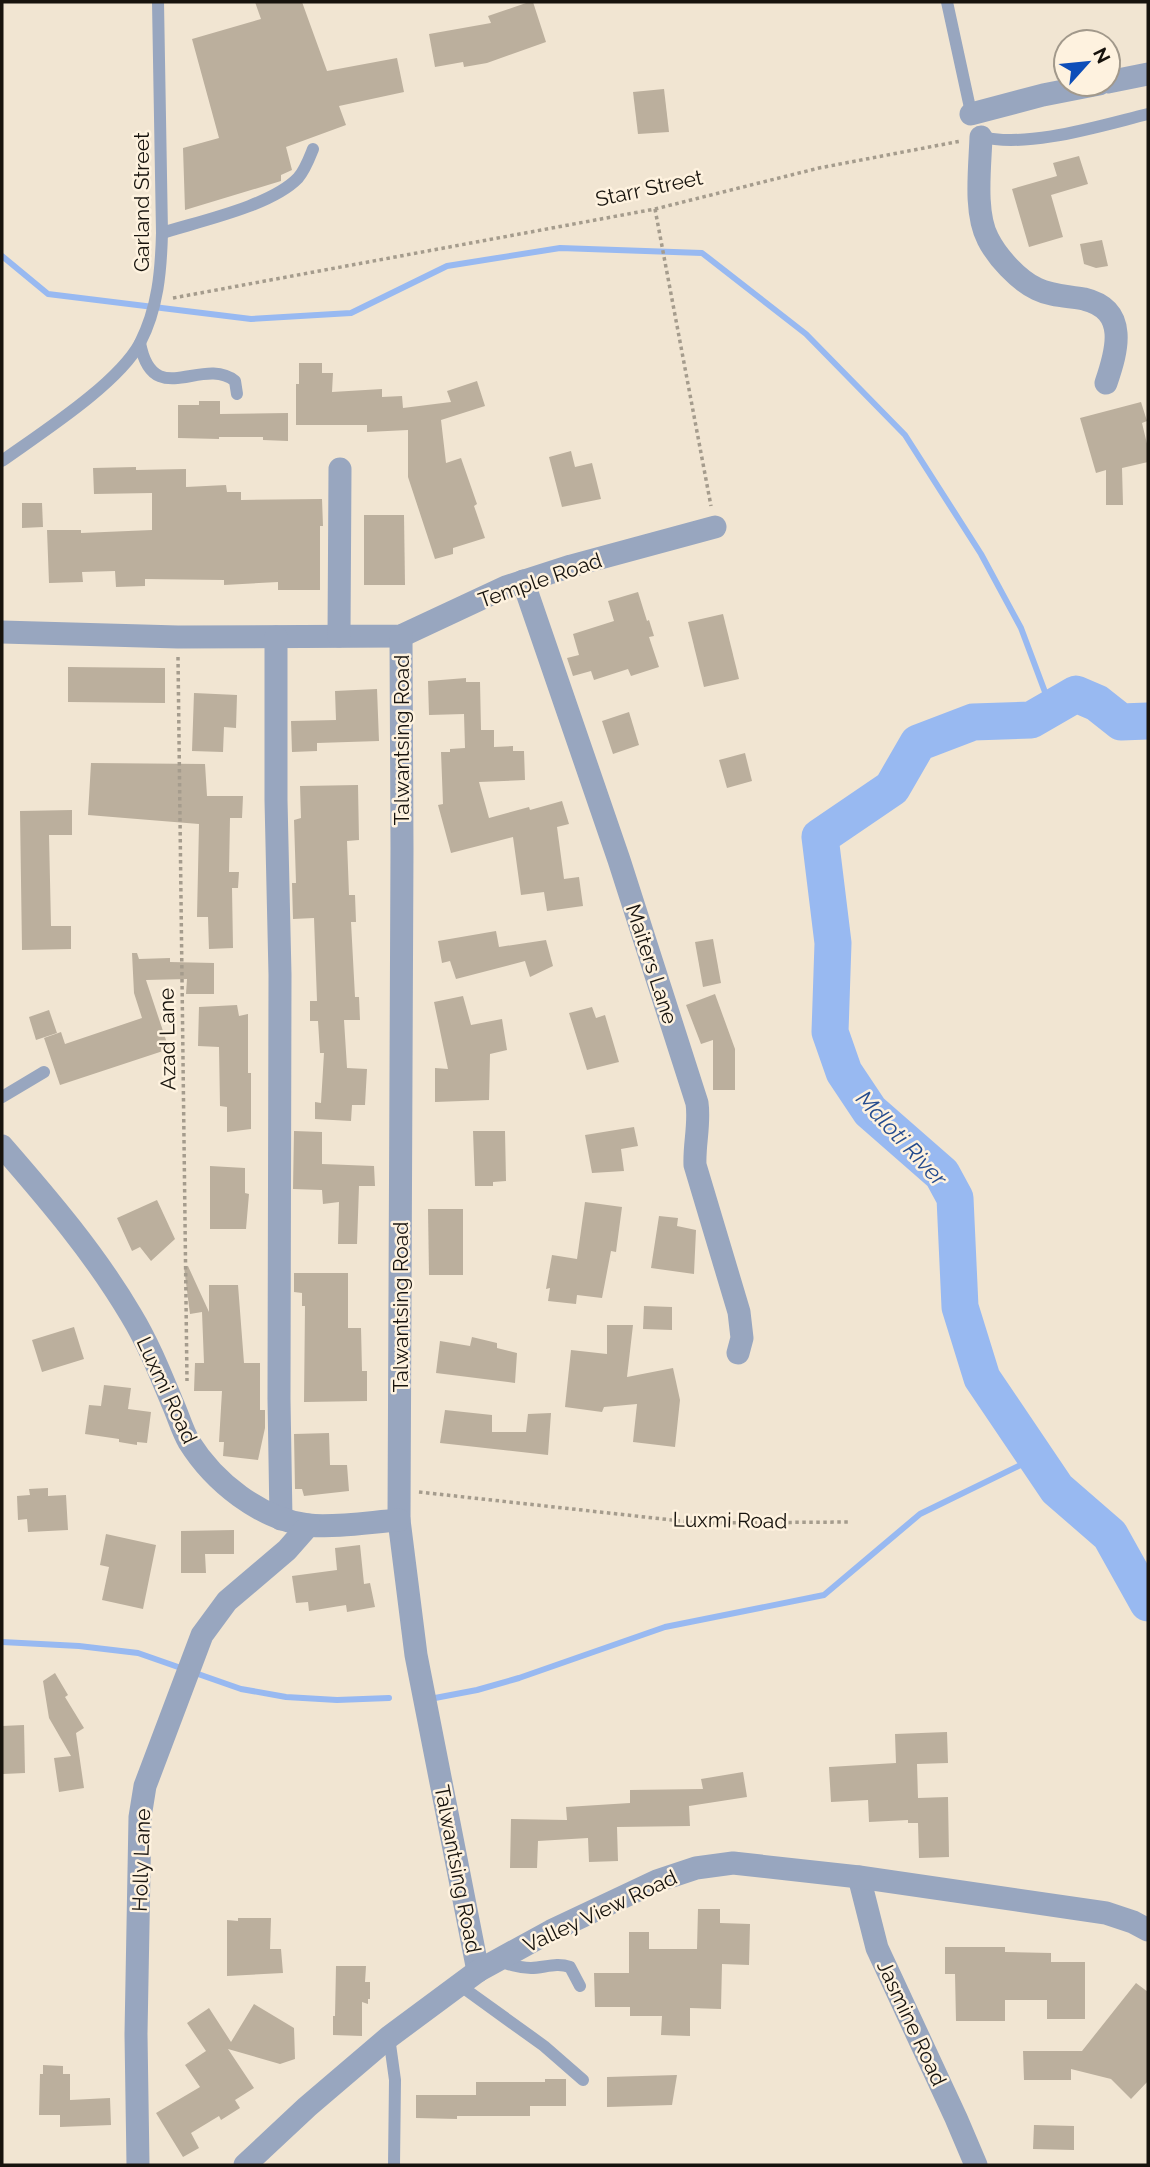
<svg xmlns="http://www.w3.org/2000/svg" width="1150" height="2167" viewBox="0 0 1150 2167" font-family="Raleway,sans-serif">
  <style>
    .lines { fill: none; stroke-linecap: round; stroke-linejoin: round }
    .stream { stroke: #98b9f1; stroke-width: 6 }
    .river { stroke: #98b9f1; stroke-width: 37 }
    .building { fill: #bbaf9d }
    .path { stroke: #a59c8d; stroke-width: 3.5; stroke-dasharray: 3.5 3.5; stroke-linecap: butt }
    .service { stroke: #98a6bf; stroke-width: 12 }
    .minor { stroke: #98a6bf; stroke-width: 23 }
    .labels { text-anchor: middle; dominant-baseline: central; stroke-width: 5; stroke-linejoin: round; paint-order: stroke }
    .street-label { font-size: 21px; fill: #17130d; stroke: #fef2df }
    .water-label { font-size: 23px; font-style: italic; fill: #264c8e; stroke: #fef2df }
  </style>
  <rect width="100%" height="100%" fill="#f1e5d2"/>
  <g class="lines">
    <!-- stream -->
    <g class="stream">
      <polyline points="2,256 48,294 251,319 351,313 447,266 560,248 702,253 806,334 905,435 981,554 1021,628 1051,708"/>
      <polyline points="2,1642 79,1646 138,1653 241,1689 286,1697 337,1700 389,1698"/>
      <polyline points="435,1698 477,1690 519,1678 665,1627 824,1595 920,1514 1037,1457"/>
    </g>
    <!-- river -->
    <polyline class="river" points="1148,721 1121,722 1097,703 1076,694 1031,720 973,722 918,743 892,788 820,837 833,943 830,1032 844,1072 870,1111 942,1174 955,1198 960,1307 982,1378 1057,1489 1110,1535 1148,1603"/>
  </g>
  <!-- building -->
  <g class="building">
    <polygon points="255,2 302,2 327,71 397,58 404,92 339,106 346,125 286,147 292,170 281,175 281,181 185,210 183,148 219,138 192,39 261,19"/>
    <polygon points="529,2 533,2 546,42 487,63 464,67 463,62 435,67 429,34 491,23 488,16"/>
    <polygon points="664,89 669,132 638,134 633,92"/>
    <polygon points="1079,156 1088,184 1051,195 1063,237 1029,247 1012,189 1057,176 1053,163"/>
    <polygon points="1102,240 1108,266 1096,268 1084,264 1080,244"/>
    <polygon points="299,363 322,363 322,373 333,373 332,392 382,389 382,397 402,396 403,408 451,402 447,391 477,381 485,406 441,420 446,463 461,458 477,504 474,506 485,538 453,548 453,554 435,559 408,477 408,430 367,432 367,425 296,425 296,384 299,384"/>
    <polygon points="199,401 220,401 220,414 288,413 288,441 263,440 263,437 219,437 219,439 178,438 178,405 199,405"/>
    <polygon points="1141,402 1147,421 1142,423 1148,448 1148,462 1122,468 1123,505 1106,505 1106,470 1096,473 1080,418"/>
    <polygon points="571,451 575,467 592,463 601,499 562,507 549,457"/>
    <polygon points="136,467 136,470 186,469 186,487 226,485 227,492 241,492 241,500 322,499 323,526 320,526 320,590 278,590 278,582 224,585 224,580 145,579 145,586 116,587 115,571 82,572 83,582 49,583 47,530 81,530 81,533 152,530 152,493 94,494 93,468"/>
    <polygon points="22,503 42,503 43,527 22,528"/>
    <polygon points="364,515 404,515 405,585 364,585"/>
    <polygon points="638,592 647,621 649,620 654,636 649,637 659,667 631,676 628,669 594,680 591,671 573,676 567,658 579,655 573,634 614,621 608,601"/>
    <polygon points="723,614 739,679 704,687 688,622"/>
    <polygon points="68,667 165,668 165,703 68,702"/>
    <polygon points="466,678 466,682 480,682 481,730 494,730 494,747 513,746 513,751 524,751 525,780 479,782 489,818 529,807 530,810 562,801 569,824 557,827 564,879 579,877 583,906 547,911 544,892 521,895 513,837 451,853 438,805 443,804 441,752 450,752 450,749 465,748 464,714 429,715 428,681"/>
    <polygon points="377,689 379,741 317,743 317,751 292,752 291,721 336,720 335,691"/>
    <polygon points="194,693 237,695 236,728 224,727 223,752 192,751"/>
    <polygon points="629,712 639,745 613,754 602,721"/>
    <polygon points="745,753 752,781 727,788 719,760"/>
    <polygon points="91,763 205,764 207,796 243,796 242,818 230,818 229,872 239,872 238,888 232,888 233,948 209,949 208,917 197,917 199,824 88,815"/>
    <polygon points="358,785 359,840 347,841 349,895 355,895 356,922 351,922 355,997 359,997 360,1020 344,1020 347,1068 367,1069 365,1105 352,1105 351,1121 315,1119 315,1102 321,1103 324,1053 320,1053 318,1021 310,1021 310,1001 317,1001 314,918 293,919 292,883 296,883 294,820 301,818 300,786"/>
    <polygon points="72,810 72,835 49,835 51,926 71,926 71,949 22,950 20,811"/>
    <polygon points="496,931 499,947 546,940 553,966 530,977 525,961 456,979 450,961 442,963 438,941"/>
    <polygon points="713,939 721,983 703,987 695,942"/>
    <polygon points="132,953 137,953 139,959 170,958 170,962 214,963 214,994 186,994 187,979 146,980 169,1049 60,1085 44,1038 61,1032 65,1044 142,1018 134,993"/>
    <polygon points="715,994 735,1049 735,1090 713,1090 713,1040 701,1044 686,1005"/>
    <polygon points="463,996 471,1025 502,1019 507,1050 490,1054 489,1100 435,1102 435,1068 448,1069 434,1002"/>
    <polygon points="237,1005 239,1016 248,1014 248,1073 251,1073 251,1129 227,1132 227,1107 220,1106 219,1047 198,1046 199,1007"/>
    <polygon points="592,1007 596,1018 605,1015 619,1062 587,1070 569,1013"/>
    <polygon points="49,1010 57,1033 36,1040 29,1017"/>
    <polygon points="634,1127 638,1146 621,1149 624,1171 592,1173 585,1135"/>
    <polygon points="294,1131 322,1132 322,1164 374,1166 375,1186 359,1186 357,1244 338,1244 339,1202 323,1204 322,1190 293,1189"/>
    <polygon points="473,1131 505,1131 506,1181 493,1182 493,1186 475,1186"/>
    <polygon points="210,1166 245,1168 245,1193 249,1194 246,1229 210,1229"/>
    <polygon points="157,1200 175,1239 151,1261 140,1247 132,1251 117,1218"/>
    <polygon points="585,1202 622,1207 616,1252 611,1251 602,1298 577,1295 576,1304 548,1301 550,1288 546,1289 552,1255 577,1259"/>
    <polygon points="428,1209 463,1209 463,1275 429,1275"/>
    <polygon points="659,1216 678,1218 677,1226 696,1230 694,1274 651,1268"/>
    <polygon points="188,1266 209,1312 209,1285 238,1285 244,1363 260,1363 260,1410 265,1410 265,1428 258,1460 223,1456 224,1442 219,1442 222,1391 194,1391 195,1363 204,1363 202,1312 190,1314 184,1267"/>
    <polygon points="294,1273 348,1273 348,1328 361,1328 362,1371 367,1371 367,1401 304,1402 305,1306 302,1306 302,1293 294,1292"/>
    <polygon points="644,1306 672,1307 672,1330 643,1329"/>
    <polygon points="607,1325 633,1325 627,1377 673,1368 680,1400 675,1447 633,1442 637,1404 604,1407 602,1412 565,1407 571,1350 607,1354"/>
    <polygon points="74,1327 84,1359 42,1372 32,1340"/>
    <polygon points="472,1337 497,1343 497,1348 517,1353 515,1383 436,1373 440,1341 470,1346"/>
    <polygon points="104,1385 131,1388 128,1409 151,1412 147,1443 137,1442 137,1445 119,1442 119,1439 85,1434 89,1405 101,1406"/>
    <polygon points="445,1410 492,1415 492,1432 526,1432 528,1414 551,1413 548,1455 440,1443"/>
    <polygon points="329,1433 330,1465 347,1465 349,1491 304,1496 302,1489 295,1489 294,1434"/>
    <polygon points="48,1488 48,1496 66,1495 68,1530 28,1532 27,1519 18,1520 17,1496 30,1495 29,1489"/>
    <polygon points="234,1530 234,1554 205,1554 206,1573 181,1573 181,1531"/>
    <polygon points="106,1534 156,1545 143,1609 102,1600 109,1567 100,1565"/>
    <polygon points="360,1545 364,1584 370,1583 375,1607 347,1612 346,1605 309,1611 308,1602 296,1603 292,1576 337,1570 335,1548"/>
    <polygon points="55,1673 68,1695 65,1697 84,1728 76,1733 84,1788 59,1792 54,1758 71,1756 49,1718 43,1681"/>
    <polygon points="24,1725 25,1773 3,1774 2,1726"/>
    <polygon points="947,1732 948,1763 917,1764 918,1798 948,1797 949,1857 919,1858 918,1823 908,1823 908,1820 869,1822 868,1800 831,1802 829,1767 896,1763 895,1734"/>
    <polygon points="743,1772 747,1797 689,1806 690,1826 617,1827 618,1861 589,1862 588,1838 538,1841 537,1868 510,1868 511,1819 567,1820 566,1807 630,1803 630,1790 703,1789 701,1779"/>
    <polygon points="698,1909 720,1909 720,1923 750,1924 749,1965 722,1964 721,2009 690,2008 690,2036 661,2035 662,2016 630,2016 630,2007 595,2007 594,1973 629,1973 629,1932 649,1932 649,1949 697,1949"/>
    <polygon points="238,1918 271,1918 270,1949 281,1949 283,1973 227,1976 227,1920 238,1921"/>
    <polygon points="945,1947 1005,1947 1005,1952 1051,1953 1051,1962 1085,1962 1085,2019 1047,2019 1047,2000 1005,2000 1005,2021 956,2021 955,1974 945,1974"/>
    <polygon points="336,1966 366,1966 365,1982 370,1982 370,1999 368,1999 368,2004 362,2002 362,2036 333,2035 333,2016 335,2016"/>
    <polygon points="1136,1983 1148,1992 1148,2081 1131,2099 1111,2079 1071,2069 1071,2080 1024,2080 1023,2051 1082,2051"/>
    <polygon points="254,2004 294,2028 295,2059 280,2064 228,2049 254,2088 235,2100 240,2108 221,2120 219,2116 191,2133 199,2148 183,2157 156,2113 200,2087 185,2065 206,2051 187,2023 209,2008 231,2042"/>
    <polygon points="43,2065 63,2066 63,2074 70,2074 70,2100 110,2098 111,2125 60,2127 60,2115 39,2115 40,2074 43,2074"/>
    <polygon points="677,2075 672,2105 607,2107 607,2077"/>
    <polygon points="545,2079 566,2079 566,2106 530,2106 530,2116 457,2116 457,2119 416,2118 416,2095 476,2095 476,2082 545,2082"/>
    <polygon points="1034,2125 1074,2126 1074,2150 1033,2149"/>
  </g>
  <g class="lines">
    <!-- path -->
    <g class="path">
      <polyline points="655,209 711,506"/>
      <polyline points="173,298 655,209 819,168 961,141"/>
      <polyline points="178,657 187,1381"/>
      <polyline points="419,1492 699,1523 851,1522"/>
    </g>
    <!-- service -->
    <g class="service">
      <polyline points="947,2 972,117"/>
      <path d="M 979,134 L 981,137 C 1030,148 1099,126 1148,114"/>
      <path d="M 162,233 C 200,221 271,206 298,178 C 305,170 309,159 313,149"/>
      <path d="M 140,343 C 153,411 202,355 235,381 L 237,394"/>
      <path d="M 2,461 C 41,433 118,384 140,343 C 158,308 161,271 162,233 L 158,2"/>
      <polyline points="2,1097 44,1072"/>
      <path d="M 497,1960 C 508,1964 519,1968 531,1968 C 544,1968 556,1962 570,1967 L 580,1986"/>
      <polyline points="458,1984 544,2046 583,2080"/>
      <polyline points="389,2037 395,2080 394,2165"/>
    </g>
    <!-- minor -->
    <g class="minor">
      <polyline points="1108,82 1148,74"/>
      <polyline points="971,114 1043,95 1099,84"/>
      <path d="M 981,137 C 980,167 974,213 988,239 C 997,257 1018,280 1037,289 C 1051,296 1068,296 1084,299 C 1129,310 1117,351 1106,383"/>
      <path d="M 523,581 L 619,860 L 697,1103 C 700,1124 694,1144 695,1165 L 739,1312 L 742,1338 L 738,1353"/>
      <polyline points="2,632 178,637 401,636 506,587 571,566 715,527"/>
      <polyline points="339,636 340,469"/>
      <polyline points="401,636 402,848 399,1520 416,1655 478,1971"/>
      <polyline points="276,637 276,800 280,975 279,1399 281,1519"/>
      <path d="M 2,1146 C 49,1200 95,1254 131,1315 C 148,1343 160,1373 172,1402 C 178,1415 182,1430 189,1442 C 214,1482 260,1519 308,1525 C 335,1528 371,1522 399,1520"/>
      <polyline points="859,1877 877,1948 956,2118 976,2165"/>
      <polyline points="138,2165 136,2034 140,1817 145,1786 202,1635 227,1601 287,1550 309,1525"/>
      <polyline points="245,2165 307,2107 389,2037 478,1971 551,1931 657,1881 696,1868 733,1863 859,1877 1106,1913 1133,1922 1148,1930"/>
    </g>
  </g>
  <g class="labels">
    <!-- street labels -->
    <g class="street-label">
      <text transform="translate(649 188) rotate(-12)">Starr Street</text>
      <text transform="translate(141 202) rotate(-90)">Garland Street</text>
      <text transform="translate(540 580) rotate(-19)">Temple Road</text>
      <text transform="translate(401 740) rotate(-90)">Talwantsing Road</text>
      <text transform="translate(652 964) rotate(72)">Maiters Lane</text>
      <text transform="translate(167 1039) rotate(-91)">Azad Lane</text>
      <text transform="translate(400 1307) rotate(-90)">Talwantsing Road</text>
      <text transform="translate(167 1390) rotate(65)">Luxmi Road</text>
      <text transform="translate(730 1520) rotate(1)">Luxmi Road</text>
      <text transform="translate(141 1860) rotate(-88)">Holly Lane</text>
      <text transform="translate(458 1869) rotate(79)">Talwantsing Road</text>
      <text transform="translate(600 1911) rotate(-25)">Valley View Road</text>
      <text transform="translate(912 2023) rotate(65)">Jasmine Road</text>
    </g>
    <!-- water labels -->
    <g class="water-label">
      <text transform="translate(902 1138) rotate(47)">Mdloti River</text>
    </g>
  </g>
  <!-- border -->
  <rect width="1150" height="2167" fill="none" stroke="#17130d" stroke-width="7"/>
  <!-- north arrow -->
  <g transform="translate(1087 63) rotate(63)"><circle r="33" fill="#fef2df" stroke="#a2998b" stroke-width="2"/>
  <path d="M0-5L12 26L0 18L-12 26Z" fill="#0d4eb9"/>
  <text y="-10" font-size="19" font-weight="bold" text-anchor="middle" fill="#17130d">N</text>
  </g>
</svg>
